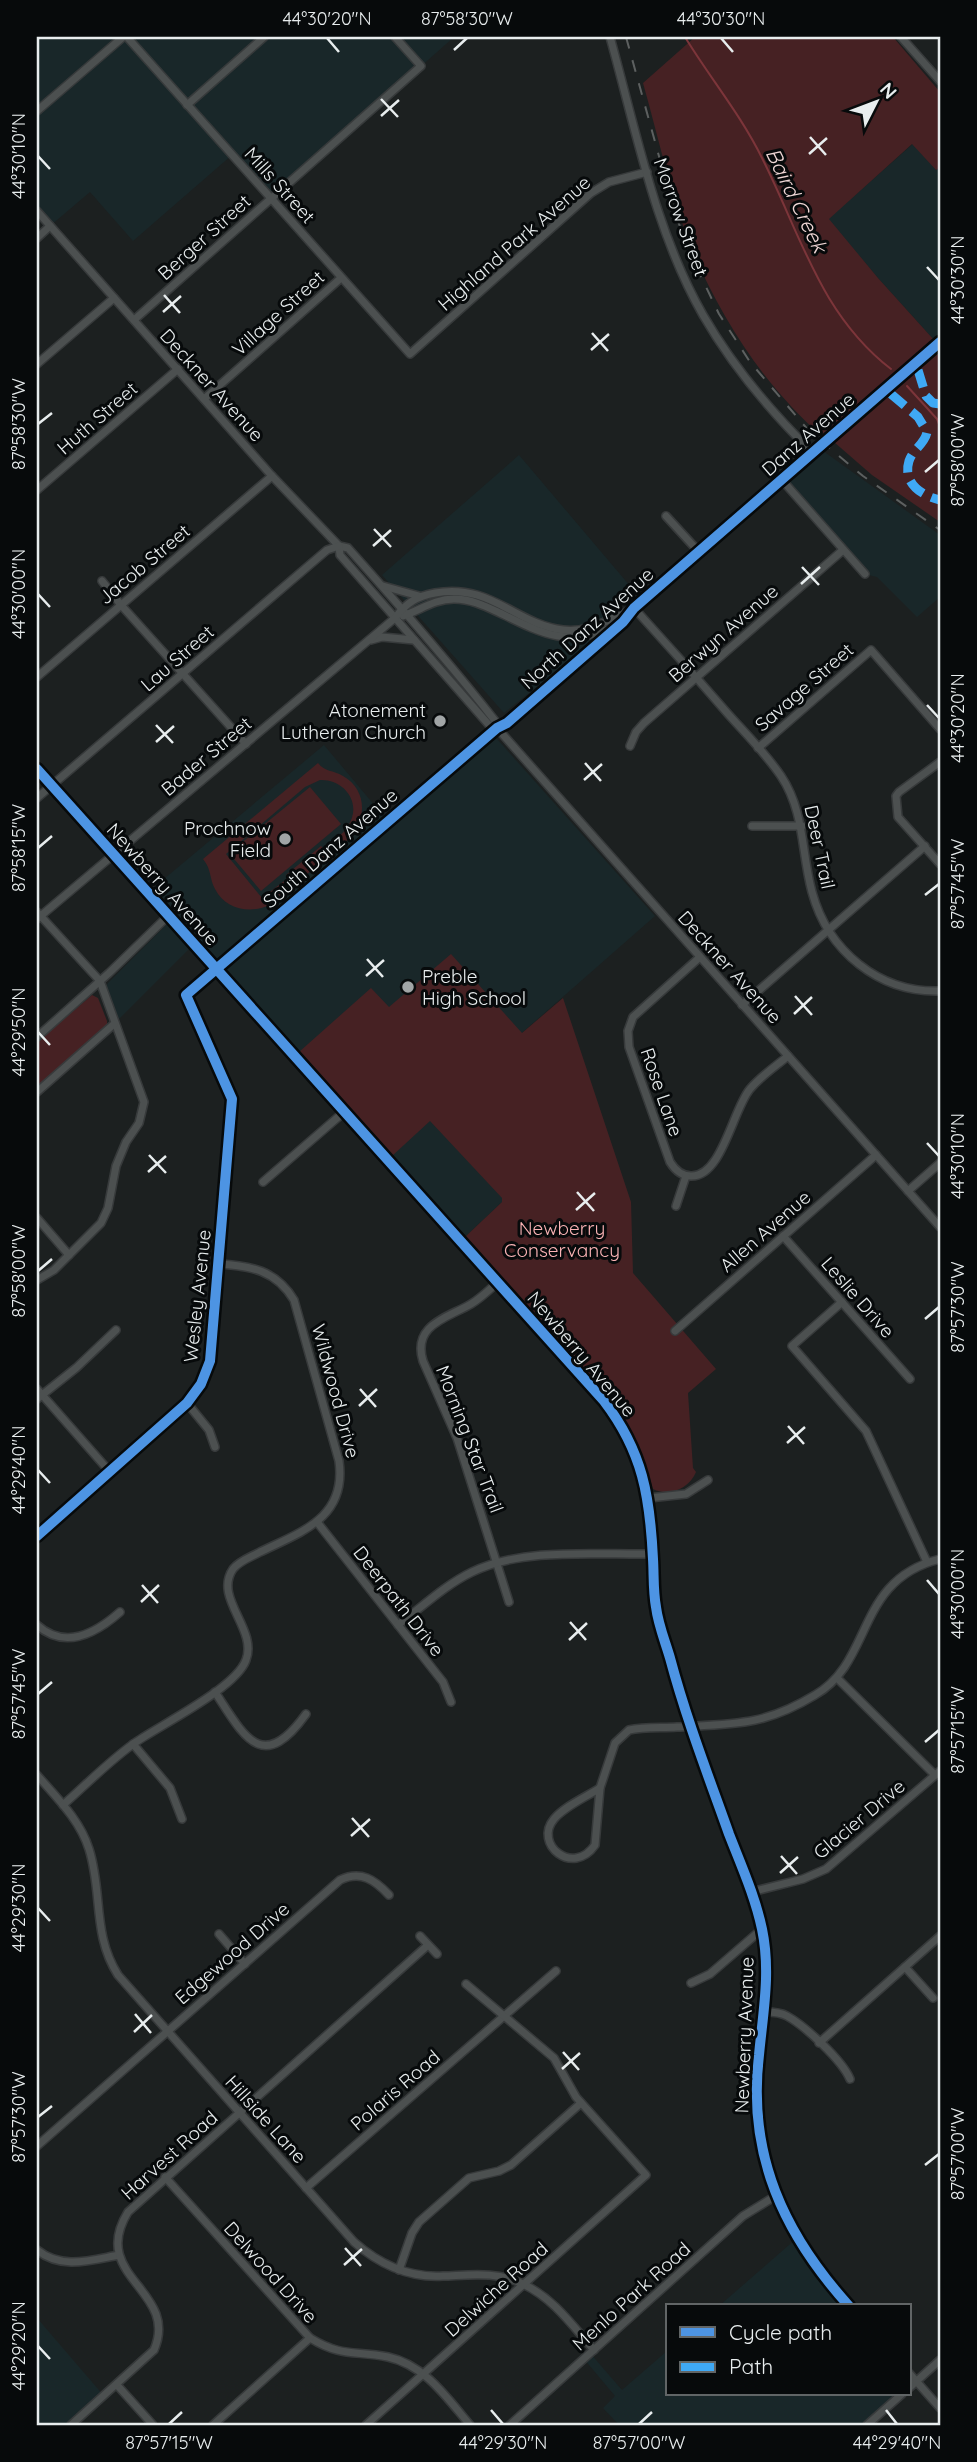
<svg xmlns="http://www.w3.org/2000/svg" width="977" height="2462" viewBox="0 0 977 2462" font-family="Quicksand,sans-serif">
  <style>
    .built { fill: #192729 }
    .green { fill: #462123; fill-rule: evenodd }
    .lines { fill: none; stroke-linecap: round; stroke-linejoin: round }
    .stream { stroke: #7c353a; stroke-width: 2 }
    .minor-casing { stroke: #373a3b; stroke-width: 10 }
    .minor { stroke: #4c5050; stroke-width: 7 }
    .rail { stroke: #5d6060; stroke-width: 2; stroke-dasharray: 12 12; stroke-linecap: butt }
    .quiet { stroke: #3fa9f5; stroke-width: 9; stroke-dasharray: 18 9; stroke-linecap: butt }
    .cycleway-casing { stroke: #070a0b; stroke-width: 15 }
    .cycleway { stroke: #4d94e3; stroke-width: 10 }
    .ticks { fill: none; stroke: #e8edee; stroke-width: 2.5 }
    .poi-dot { fill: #a1a5a6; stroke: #070a0b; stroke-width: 2.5 }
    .labels { text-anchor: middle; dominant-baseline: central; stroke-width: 6; stroke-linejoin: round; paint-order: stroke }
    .street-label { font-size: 19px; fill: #e8edee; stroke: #070a0b }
    .poi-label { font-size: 19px; fill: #e8edee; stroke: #070a0b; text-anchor: end }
    .park-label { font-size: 19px; fill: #fbb3b5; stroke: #070a0b }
    .water-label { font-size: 21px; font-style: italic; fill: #efd6d5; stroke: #070a0b }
    .neatline { fill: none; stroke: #e8edee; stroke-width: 2.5 }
    .ticks-label { font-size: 18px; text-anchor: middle; fill: #e8edee }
  </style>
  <rect width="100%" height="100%" fill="#1c2020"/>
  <!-- built -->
  <g class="built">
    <polygon points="37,37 454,37 271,199 232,155 133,241 90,192 50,226 37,211"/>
    <polygon points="913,144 936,170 940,167 940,342 931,350 929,347 934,340 878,278 828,219"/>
    <polygon points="819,448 940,535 940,597 917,617 877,577 865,574 782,480"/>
    <polygon points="519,455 636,593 621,604 593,642 504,713 382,575"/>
    <polygon points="497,739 655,916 467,1081 506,1126 502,1202 465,1237 198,940 118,1020 105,988 108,983 175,916 152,889 324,745 391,825 489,740"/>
    <polygon points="797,2238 849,2306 719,2306"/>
    <polygon points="37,2318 104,2396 71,2425 37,2425"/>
    <polygon points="667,2351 667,2394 902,2394 867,2425 619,2425 603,2408 615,2396 584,2359 590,2353 622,2390"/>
  </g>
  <!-- green -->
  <g class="green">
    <path d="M 695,37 L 893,37 L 940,92 L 940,167 L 936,170 L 912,144 L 829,219 L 878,278 L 934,340 L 929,347 L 824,438 C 766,388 723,322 693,252 C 671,198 659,139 643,83 Z"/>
    <polygon points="940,350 940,522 872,475 834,442"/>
    <path d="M 318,763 C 325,772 333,770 343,776 C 368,790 367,821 348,840 L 270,905 C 250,914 226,910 215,889 C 209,878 212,870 203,859 ZM 320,780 C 344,779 363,803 348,826 C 343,835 332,841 323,848 L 321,846 L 286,875 L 288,878 L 262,898 L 226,854 L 305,787 Z"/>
    <polygon points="310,787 341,824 261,891 229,853"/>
    <path d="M 451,954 L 522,1033 L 563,998 L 631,1202 L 633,1273 L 716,1369 L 688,1393 L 693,1468 L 696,1472 C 689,1489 669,1497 653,1489 L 639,1446 L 609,1398 L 465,1237 L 502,1202 L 502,1198 L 430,1121 L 392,1156 L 299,1052 L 371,988 L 389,1007 Z"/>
    <polygon points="92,995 98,998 107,1021 107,1025 37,1088 37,1042"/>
  </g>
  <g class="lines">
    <!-- stream -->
    <g class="stream">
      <path d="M 685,37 C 710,78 741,115 762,158 C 801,235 820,314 891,369"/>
      <polyline points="907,386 937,419 940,427"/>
    </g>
    <defs>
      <g id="minor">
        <polyline points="127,37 410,354 591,193 609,182 647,172"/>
        <path d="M 610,37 C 636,130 655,231 703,315 C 733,367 771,412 813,453"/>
        <polyline points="901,37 940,81"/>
        <polyline points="187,105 264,37"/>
        <polyline points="37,111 123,37"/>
        <path d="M 37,211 L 272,476 L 339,546 L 348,548 C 399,605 449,662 496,722 L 497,728"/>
        <polyline points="37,238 50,226"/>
        <polyline points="134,320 421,66 395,37"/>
        <polyline points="37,364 114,298"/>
        <polyline points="204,399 341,278"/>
        <polyline points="782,480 865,574"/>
        <polyline points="37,490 178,369"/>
        <polyline points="666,516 699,552"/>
        <polyline points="339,546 340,555 489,725 497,728 940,1227"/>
        <polyline points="102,581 121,605 246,744"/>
        <polyline points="383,586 419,596"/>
        <path d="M 634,608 C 666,643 698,679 729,715 C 747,735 766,754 781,776 C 805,812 801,852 812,892 C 828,951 879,993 940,991"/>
        <path d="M 403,616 C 421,610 434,599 454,599 C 471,599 485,606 500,613 C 541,633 568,648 613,627"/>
        <polyline points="371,640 382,637 414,640"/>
        <polyline points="37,677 272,476"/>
        <polyline points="630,746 636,732 644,723 843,550"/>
        <polyline points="758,748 871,650 940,729"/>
        <polyline points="940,762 899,792 896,796 898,817 940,864"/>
        <path d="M 37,769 L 604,1401 C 643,1452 650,1497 653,1559 C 654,1575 653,1591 656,1607 C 658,1624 665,1641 670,1658 C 686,1718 708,1775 729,1834 C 741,1865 755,1896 762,1929 C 771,1972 763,2012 759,2055 C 747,2155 784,2234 849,2306"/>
        <polyline points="37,798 327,550 339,546"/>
        <polyline points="752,826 802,826"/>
        <polyline points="37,912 100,981 144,1102 139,1123 126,1142 116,1166 108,1208 101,1223 54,1270 37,1280"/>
        <path d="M 37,919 L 395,618 C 406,603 417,596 435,593 C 491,583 515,624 563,630 C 589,633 608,620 630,610"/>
        <path d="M 700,957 L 633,1017 L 628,1031 L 629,1047 L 670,1162 C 675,1170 681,1176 691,1176 C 722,1177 733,1109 750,1089 C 761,1076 776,1066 788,1056"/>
        <polyline points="742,1005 925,846"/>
        <polyline points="37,1037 109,973 168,916"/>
        <polyline points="37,1092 114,1024"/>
        <polyline points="263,1182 344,1112"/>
        <polyline points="908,1191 940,1163"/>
        <polyline points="676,1206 686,1176"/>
        <polyline points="37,1218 69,1255"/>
        <polyline points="783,1236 910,1379"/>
        <path d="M 498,1282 C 489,1290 481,1298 471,1304 C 447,1318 412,1325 423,1361 L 457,1438 L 509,1602"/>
        <polyline points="842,1302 792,1346 866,1431 927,1562"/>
        <polyline points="675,1331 876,1155"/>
        <polyline points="37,1389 110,1472"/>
        <polyline points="37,1399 76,1368 116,1330"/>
        <polyline points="187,1403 209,1430 215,1447"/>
        <polyline points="649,1498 686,1494 708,1480"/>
        <polyline points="317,1522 443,1682 451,1702"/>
        <polyline points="37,1536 187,1403 201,1384 210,1361 232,1099 186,995 497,728 507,723 623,622 634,608 940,342"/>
        <path d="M 37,1625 C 65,1650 95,1634 120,1612"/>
        <path d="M 398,1625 C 422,1607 445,1585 472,1572 C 523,1547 597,1555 653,1554"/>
        <polyline points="837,1678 935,1775"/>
        <path d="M 215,1692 C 244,1736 262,1775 306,1714"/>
        <polyline points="133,1744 170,1788 182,1819"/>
        <path d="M 37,1775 C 57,1798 80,1820 89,1849 C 103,1893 92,1934 118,1975 L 354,2242 C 379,2264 409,2278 443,2276 C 471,2275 496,2271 523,2284 C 553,2298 572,2325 594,2350"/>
        <path d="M 600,1788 L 615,1743 L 629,1730 C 644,1727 661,1728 677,1727 C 734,1724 764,1726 815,1695 C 874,1661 855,1580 940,1559"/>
        <path d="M 600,1788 L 595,1845 C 573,1877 533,1844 554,1819 C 565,1806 586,1797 600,1788 Z"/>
        <path d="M 63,1805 C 87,1784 110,1760 136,1742 C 162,1724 236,1688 246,1660 C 258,1629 213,1598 233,1569 C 239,1561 251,1557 260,1552 C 301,1532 347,1518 339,1461 L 294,1300 C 276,1270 251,1266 219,1264"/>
        <polyline points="751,1892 803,1879 826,1869 940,1771"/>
        <polyline points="219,1934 245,1964"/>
        <polyline points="420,1936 437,1954"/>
        <polyline points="905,1967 933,1998"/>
        <polyline points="691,1983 710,1974 762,1929"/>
        <path d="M 765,2012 C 772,2012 780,2012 787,2016 C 805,2026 842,2060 850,2079"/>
        <polyline points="819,2043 940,1936"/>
        <path d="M 37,2146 L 340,1880 C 361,1870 375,1880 389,1895"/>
        <path d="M 165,2177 L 310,2338 C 343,2358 355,2350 388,2357 C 425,2365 447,2398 470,2425"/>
        <polyline points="306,2188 556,1971"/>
        <path d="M 37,2250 C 62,2270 91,2260 119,2255"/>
        <polyline points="399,2270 412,2233 419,2222 469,2178 499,2171 511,2165 581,2103"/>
        <polyline points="909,2373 940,2408"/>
        <polyline points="117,2385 153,2425"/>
        <polyline points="909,2388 940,2360"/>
        <path d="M 71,2425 L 154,2350 C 180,2290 88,2277 128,2212 L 428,1945"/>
        <polyline points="213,2425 310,2338"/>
        <polyline points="366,2425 646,2175 576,2097 554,2058 466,1984"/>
        <polyline points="510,2425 743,2216 777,2195"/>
        <polyline points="867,2425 902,2394"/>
      </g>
    </defs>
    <!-- minor casing -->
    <use href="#minor" class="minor-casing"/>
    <!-- minor -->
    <use href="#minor" class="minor"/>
    <!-- rail -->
    <polyline class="rail" points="626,37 675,214 695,264 719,314 750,362 809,431 863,476 940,530"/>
    <!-- quiet -->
    <g class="quiet">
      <polyline points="918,370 926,396 933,403 940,404"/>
      <path d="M 891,394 L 918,417 L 927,432 C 925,444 913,449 909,461 C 902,483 922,496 940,500"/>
    </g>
    <defs>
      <g id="cycleway">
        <path d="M 37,769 L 604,1401 C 643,1452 650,1497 653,1559 C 654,1575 653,1591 656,1607 C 658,1624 665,1641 670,1658 C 686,1718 708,1775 729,1834 C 741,1865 755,1896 762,1929 C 771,1972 763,2012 759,2055 C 747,2155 784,2234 849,2306"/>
        <polyline points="37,1536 187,1403 201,1384 210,1361 232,1099 186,995 497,728 507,723 623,622 634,608 940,342"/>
      </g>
    </defs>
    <!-- cycleway casing -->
    <use href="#cycleway" class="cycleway-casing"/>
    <!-- cycleway -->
    <use href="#cycleway" class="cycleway"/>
  </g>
  <!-- ticks -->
  <path class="ticks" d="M 327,38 L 339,52M 721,38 L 733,52M 454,50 L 467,38M 381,99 L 398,117M 381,116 L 399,100M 810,137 L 826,155M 809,154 L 827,138M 38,156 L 50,169M 927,267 L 939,280M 164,295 L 180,313M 163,312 L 181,296M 592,333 L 608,351M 591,350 L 609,334M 38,424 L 52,413M 925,472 L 939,460M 374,529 L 391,547M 373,546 L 391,530M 802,567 L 819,585M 801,584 L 820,567M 38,594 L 50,607M 927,705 L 939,718M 156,725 L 173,743M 156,742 L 174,726M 585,763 L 601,781M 584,780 L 602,764M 38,848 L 52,836M 925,895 L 939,884M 367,959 L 383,977M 366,976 L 384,960M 795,996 L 812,1015M 794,1014 L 812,997M 38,1032 L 50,1045M 927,1143 L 939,1156M 149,1155 L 166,1173M 148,1172 L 166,1156M 577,1192 L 594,1211M 576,1210 L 595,1193M 38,1271 L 52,1259M 925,1319 L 939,1307M 360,1389 L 376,1407M 359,1406 L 377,1389M 788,1426 L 804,1444M 787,1443 L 805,1427M 38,1470 L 50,1483M 927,1580 L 939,1594M 142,1585 L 158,1603M 141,1602 L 159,1585M 570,1622 L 586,1640M 569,1640 L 587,1623M 38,1694 L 52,1682M 925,1742 L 939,1730M 352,1818 L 369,1837M 351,1836 L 370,1819M 781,1856 L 797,1874M 780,1873 L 798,1857M 38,1908 L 50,1921M 135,2014 L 151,2033M 134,2032 L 152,2015M 563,2052 L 579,2070M 562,2069 L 580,2053M 38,2117 L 52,2106M 925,2165 L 939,2154M 345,2248 L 361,2266M 344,2265 L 362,2249M 38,2346 L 50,2359M 491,2410 L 503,2424M 886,2410 L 897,2424M 169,2424 L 182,2412M 639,2424 L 652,2412"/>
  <!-- markers -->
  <g class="poi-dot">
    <circle cx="440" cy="721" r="7"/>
    <circle cx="285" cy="839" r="7"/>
    <circle cx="408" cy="987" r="7"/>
  </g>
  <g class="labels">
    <!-- street labels -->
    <g class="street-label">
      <text transform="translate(280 185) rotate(48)">Mills Street</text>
      <text transform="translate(681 217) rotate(70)">Morrow Street</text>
      <text transform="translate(204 237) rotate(-42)">Berger Street</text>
      <text transform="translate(514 243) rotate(-41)">Highland Park Avenue</text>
      <text transform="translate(278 313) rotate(-42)">Village Street</text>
      <text transform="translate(212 385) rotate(48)">Deckner Avenue</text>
      <text transform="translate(97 418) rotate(-41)">Huth Street</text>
      <text transform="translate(808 434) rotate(-41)">Danz Avenue</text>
      <text transform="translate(144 564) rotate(-40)">Jacob Street</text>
      <text transform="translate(587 628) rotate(-42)">North Danz Avenue</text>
      <text transform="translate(723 633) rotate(-41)">Berwyn Avenue</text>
      <text transform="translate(177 658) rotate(-41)">Lau Street</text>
      <text transform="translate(804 687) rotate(-41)">Savage Street</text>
      <text transform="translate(206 756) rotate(-40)">Bader Street</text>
      <text transform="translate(820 847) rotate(78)">Deer Trail</text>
      <text transform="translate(330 848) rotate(-41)">South Danz Avenue</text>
      <text transform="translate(163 884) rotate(48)">Newberry Avenue</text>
      <text transform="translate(730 967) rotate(48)">Deckner Avenue</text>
      <text transform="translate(662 1092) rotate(71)">Rose Lane</text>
      <text transform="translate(765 1231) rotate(-41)">Allen Avenue</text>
      <text transform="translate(197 1296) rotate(-84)">Wesley Avenue</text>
      <text transform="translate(858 1297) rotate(49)">Leslie Drive</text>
      <text transform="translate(582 1354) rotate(50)">Newberry Avenue</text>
      <text transform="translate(336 1391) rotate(75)">Wildwood Drive</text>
      <text transform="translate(470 1439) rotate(69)">Morning Star Trail</text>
      <text transform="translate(399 1601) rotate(52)">Deerpath Drive</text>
      <text transform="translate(859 1819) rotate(-40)">Glacier Drive</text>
      <text transform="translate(232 1953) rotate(-41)">Edgewood Drive</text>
      <text transform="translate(744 2035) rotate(-88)">Newberry Avenue</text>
      <text transform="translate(395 2090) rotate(-41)">Polaris Road</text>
      <text transform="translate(266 2119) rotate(48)">Hillside Lane</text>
      <text transform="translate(169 2155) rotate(-42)">Harvest Road</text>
      <text transform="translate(271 2272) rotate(48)">Delwood Drive</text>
      <text transform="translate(496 2289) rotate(-42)">Delwiche Road</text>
      <text transform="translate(631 2296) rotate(-42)">Menlo Park Road</text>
    </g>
    <!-- poi labels -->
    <g class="poi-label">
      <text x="426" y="710">Atonement<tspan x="426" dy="22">Lutheran Church</tspan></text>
      <text x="271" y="828">Prochnow<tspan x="271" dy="22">Field</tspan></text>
      <text x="422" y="976" text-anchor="start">Preble<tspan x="422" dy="22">High School</tspan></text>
    </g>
    <!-- park labels -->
    <g class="park-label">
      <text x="562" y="1228">Newberry<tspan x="562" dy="22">Conservancy</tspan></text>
    </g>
    <!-- water labels -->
    <g class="water-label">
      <text transform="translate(797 200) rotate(64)">Baird Creek</text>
    </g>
  </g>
  <!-- border -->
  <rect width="977" height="2462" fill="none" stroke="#070a0b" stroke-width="77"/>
  <!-- legend -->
  <rect x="666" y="2304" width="245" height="91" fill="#070a0b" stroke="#616566" stroke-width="2"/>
  <rect x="680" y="2327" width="35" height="10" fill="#4d94e3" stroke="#616566" stroke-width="2"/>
  <text x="729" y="2340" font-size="21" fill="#e8edee">Cycle path</text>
  <rect x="680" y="2362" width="35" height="10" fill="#3fa9f5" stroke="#616566" stroke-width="2"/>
  <text x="729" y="2374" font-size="21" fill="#e8edee">Path</text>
  <!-- north arrow -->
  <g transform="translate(876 102) rotate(48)" stroke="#070a0b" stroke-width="5" paint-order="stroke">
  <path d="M0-5L12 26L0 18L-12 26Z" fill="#e8edee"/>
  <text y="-10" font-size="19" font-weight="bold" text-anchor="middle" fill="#e8edee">N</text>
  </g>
  <rect x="38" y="38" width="901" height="2386" class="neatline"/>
  <g class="ticks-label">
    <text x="327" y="25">44°30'20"N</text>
    <text x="467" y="25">87°58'30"W</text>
    <text x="721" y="25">44°30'30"N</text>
    <text transform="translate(19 156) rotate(-90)" y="6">44°30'10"N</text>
    <text transform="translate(958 280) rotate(-90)" y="6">44°30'30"N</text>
    <text transform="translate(19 424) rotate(-90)" y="6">87°58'30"W</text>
    <text transform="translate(958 460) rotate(-90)" y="6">87°58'00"W</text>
    <text transform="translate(19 594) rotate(-90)" y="6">44°30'00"N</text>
    <text transform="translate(958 718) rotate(-90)" y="6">44°30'20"N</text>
    <text transform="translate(19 848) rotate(-90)" y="6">87°58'15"W</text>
    <text transform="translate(958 884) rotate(-90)" y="6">87°57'45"W</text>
    <text transform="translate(19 1032) rotate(-90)" y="6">44°29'50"N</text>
    <text transform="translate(958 1156) rotate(-90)" y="6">44°30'10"N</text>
    <text transform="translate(19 1271) rotate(-90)" y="6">87°58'00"W</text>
    <text transform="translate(958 1307) rotate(-90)" y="6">87°57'30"W</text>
    <text transform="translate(19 1470) rotate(-90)" y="6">44°29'40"N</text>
    <text transform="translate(958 1594) rotate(-90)" y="6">44°30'00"N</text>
    <text transform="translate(19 1694) rotate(-90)" y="6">87°57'45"W</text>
    <text transform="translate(958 1730) rotate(-90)" y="6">87°57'15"W</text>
    <text transform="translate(19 1908) rotate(-90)" y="6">44°29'30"N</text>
    <text transform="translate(19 2117) rotate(-90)" y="6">87°57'30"W</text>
    <text transform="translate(958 2154) rotate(-90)" y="6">87°57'00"W</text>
    <text transform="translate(19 2346) rotate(-90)" y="6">44°29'20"N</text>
    <text x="169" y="2449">87°57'15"W</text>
    <text x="503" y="2449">44°29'30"N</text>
    <text x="639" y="2449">87°57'00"W</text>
    <text x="897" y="2449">44°29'40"N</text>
  </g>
</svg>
